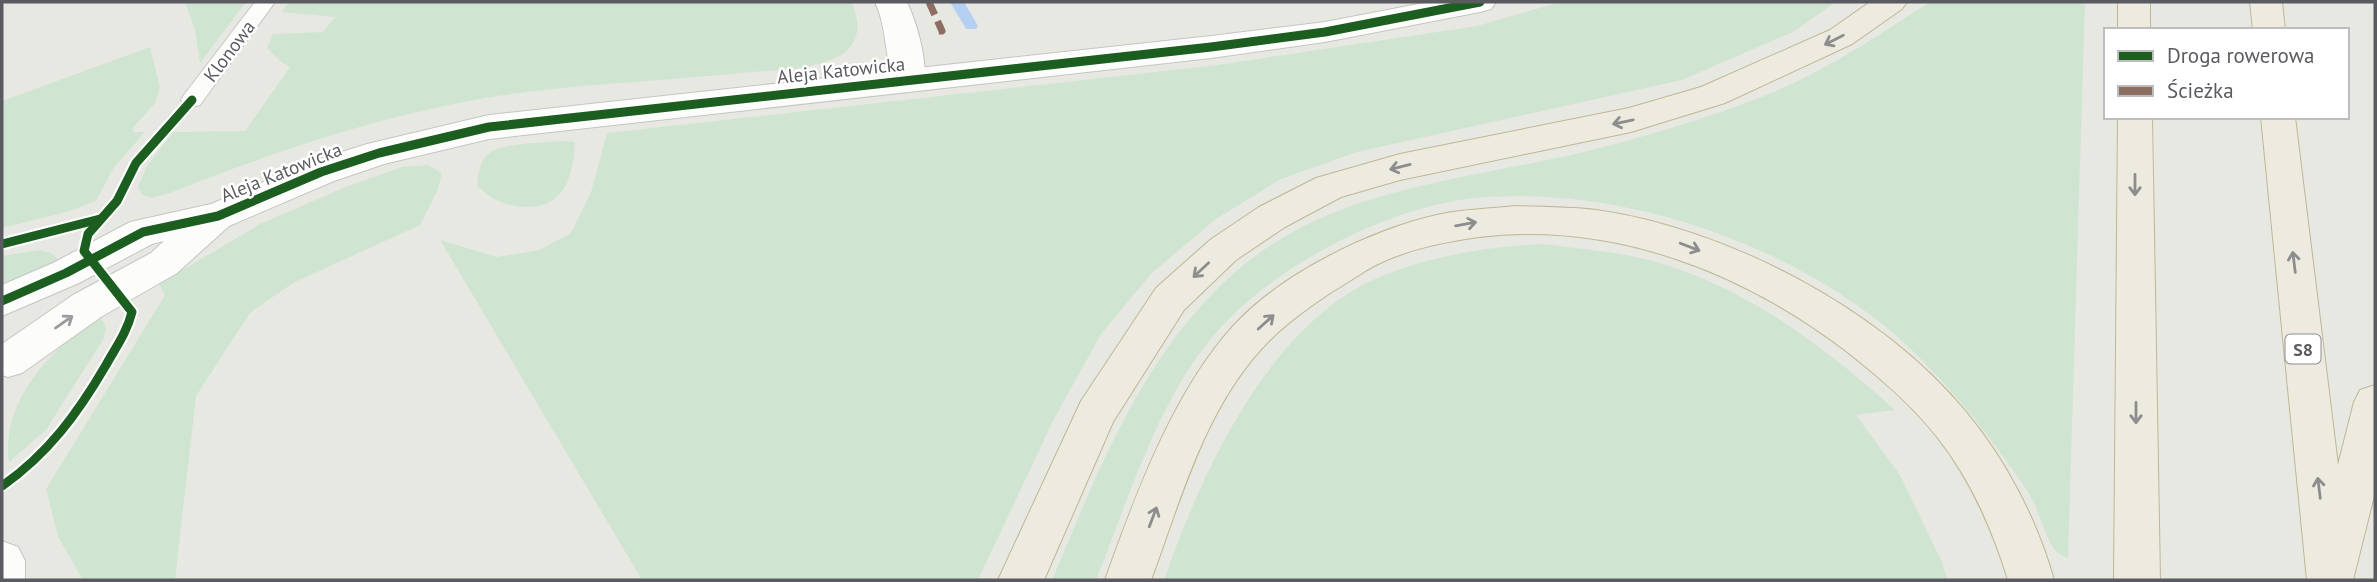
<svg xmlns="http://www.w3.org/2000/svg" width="2377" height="582" viewBox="0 0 2377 582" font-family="'PT Sans',sans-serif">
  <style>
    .green { fill: #d0e5d1 }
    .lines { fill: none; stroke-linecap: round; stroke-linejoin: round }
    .stream { fill: #b6d0f4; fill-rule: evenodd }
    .service-casing { stroke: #c5c5c3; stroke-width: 2 }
    .minor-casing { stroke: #c5c5c3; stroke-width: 2 }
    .tertiary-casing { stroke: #c5c5c3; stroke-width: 2 }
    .motorway-casing { stroke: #beb793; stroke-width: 2 }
    .service { fill: #fcfcfb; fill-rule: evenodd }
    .minor { fill: #fcfcfb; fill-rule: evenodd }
    .tertiary { fill: #fcfcfb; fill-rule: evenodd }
    .motorway { fill: #edebe0; fill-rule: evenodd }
    .quiet { stroke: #8d6e63; stroke-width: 7; stroke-dasharray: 14 7; stroke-linecap: butt }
    .cycleway-casing { stroke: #fff; stroke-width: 13 }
    .cycleway { stroke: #1b5e20; stroke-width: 9 }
    .oneway { stroke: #8d8d8d }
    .oneway2 { stroke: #9a9b9e }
    .labels { text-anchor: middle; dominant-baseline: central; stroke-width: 5; stroke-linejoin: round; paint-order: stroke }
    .shield { fill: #fff; stroke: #8b8c90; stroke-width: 2 }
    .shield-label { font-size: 18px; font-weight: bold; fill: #595b60 }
    .street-label { font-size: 19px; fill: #595b60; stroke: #fff }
  </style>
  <rect width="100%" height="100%" fill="#e8e8e3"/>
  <!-- green -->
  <g class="green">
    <polygon points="185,2 246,2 200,63 195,30"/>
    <path d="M 289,2 L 851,2 C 861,21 861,45 839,56 C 811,71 772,70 741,73 C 672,80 603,83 535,91 C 408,106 289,146 170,193 L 151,198 L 141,194 L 138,187 L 147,166 L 173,132 L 245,131 L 290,67 L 281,62 L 267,48 L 273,34 L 323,32 L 335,17 L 282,12 Z"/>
    <polygon points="1560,2 1836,2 1793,32 1682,80 1357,152 1281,179 1216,219 1152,273 1101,334 1053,421 978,580 642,580 440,240 497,257 539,250 571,233 591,192 607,133 1217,65 1477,26"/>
    <path d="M 1930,2 L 2085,2 L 2068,558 C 2064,556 2059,554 2056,551 C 2046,540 2041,517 2034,503 C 2027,490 2018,477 2009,465 C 1977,418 1925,358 1881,323 C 1773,239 1624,189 1487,197 C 1399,202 1286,259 1225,323 C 1161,389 1130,496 1096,580 L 1052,580 C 1098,471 1142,355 1233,274 C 1337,180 1486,180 1615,144 C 1672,128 1731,111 1785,87 C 1836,64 1883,32 1930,2 Z"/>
    <polygon points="150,47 160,87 155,103 132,129 134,132 145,132 114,167 96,201 67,212 2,228 2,101"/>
    <path d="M 563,141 L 575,142 C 573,176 565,208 526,207 C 505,206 492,200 477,186 C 478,175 479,163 487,155 C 501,142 544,143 563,141 Z"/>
    <polygon points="428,165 442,173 438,189 420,225 293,283 250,313 196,396 175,580 83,580 58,537 46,489 165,295 159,284 260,224 348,186 402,167"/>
    <path d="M 1543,244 C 1581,249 1622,252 1660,263 C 1750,290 1826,348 1895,410 L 1856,415 L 1900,475 L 1941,560 L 1948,580 L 1164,580 C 1201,473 1270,321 1382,276 C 1434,255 1487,247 1543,244 Z"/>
    <polygon points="39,250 51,253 62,263 2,283 2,256"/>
    <path d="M 99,315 L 106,327 L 104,338 L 46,430 L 9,462 C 0,399 53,349 99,315 Z"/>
  </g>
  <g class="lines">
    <!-- stream -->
    <polygon class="stream" points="950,2 964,2 978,26 976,29 966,29"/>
    <defs>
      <polygon id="service" points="255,2 275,2 200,105 192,107 184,105 181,100 184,95"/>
      <path id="minor" d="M 875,2 L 907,2 C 916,21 932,71 921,89 L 909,92 L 897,89 C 885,69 888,29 875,2 Z"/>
      <g id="tertiary">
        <polygon points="1429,2 1496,2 1491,9 1480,12 1325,42 1211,58 489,139 384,164 334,181 229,226 177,273 101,317 22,373 8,377 2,375 2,344 73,295 151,253 164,241 152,244 79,283 2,316 2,285 53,263 130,222 211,204 308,163 367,144 489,115 1211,36 1325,22"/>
        <polygon points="2,541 18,547 25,561 25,580 2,580"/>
      </g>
      <g id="motorway">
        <polygon points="1870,2 1907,2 1902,9 1852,44 1725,103 1631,132 1400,180 1341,197 1285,227 1236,260 1184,310 1113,422 1044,580 998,580 1081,401 1156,288 1210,240 1259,207 1316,178 1400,154 1629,108 1701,87 1830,30"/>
        <rect x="2118" y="2" width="32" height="28"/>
        <polygon points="2250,2 2282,2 2285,30 2253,30"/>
        <polygon points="2118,117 2152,117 2160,580 2114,580"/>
        <polygon points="2261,117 2295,117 2338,465 2354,402 2360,390 2375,385 2375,492 2353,580 2307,580"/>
        <path d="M 1516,206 C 1543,207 1570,207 1596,210 C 1726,228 1882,309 1966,412 C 2006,460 2037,520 2054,580 L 2008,580 C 1992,528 1971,480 1937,437 C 1911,404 1879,377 1846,351 C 1741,271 1612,221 1479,237 C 1444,242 1408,249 1376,265 C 1362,272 1349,282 1335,290 C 1312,305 1289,321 1269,341 C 1206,404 1181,499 1151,580 L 1105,580 C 1135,496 1173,392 1234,325 C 1281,274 1370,230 1437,215 C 1463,209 1490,209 1516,206 Z"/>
      </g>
    </defs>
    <!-- service casing -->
    <use href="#service" class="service-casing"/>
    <!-- minor casing -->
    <use href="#minor" class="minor-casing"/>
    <!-- tertiary casing -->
    <use href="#tertiary" class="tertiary-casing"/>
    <!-- motorway casing -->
    <use href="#motorway" class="motorway-casing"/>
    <!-- service -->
    <use href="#service" class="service"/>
    <!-- minor -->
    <use href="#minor" class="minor"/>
    <!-- tertiary -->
    <use href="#tertiary" class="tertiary"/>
    <!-- motorway -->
    <use href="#motorway" class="motorway"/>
    <!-- quiet -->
    <polyline class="quiet" points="929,2 942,31 934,31"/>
    <defs>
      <g id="cycleway">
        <polyline points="2,244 100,219"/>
        <polyline points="2,301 66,273 143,232 218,216 321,172 379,153 489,127 1211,47 1325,32 1480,2"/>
        <path d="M 2,486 C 48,454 78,413 106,365 C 116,347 127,332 132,312 L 84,251 L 88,234 L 117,201 L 136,163 L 192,100"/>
      </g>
    </defs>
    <!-- cycleway casing -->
    <use href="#cycleway" class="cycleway-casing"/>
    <!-- cycleway -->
    <use href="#cycleway" class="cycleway"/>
  </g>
  <!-- one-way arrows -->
  <defs><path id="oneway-shaft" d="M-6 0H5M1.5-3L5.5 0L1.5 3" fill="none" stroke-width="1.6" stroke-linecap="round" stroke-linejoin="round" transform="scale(1.75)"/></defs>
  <g class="oneway">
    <use href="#oneway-shaft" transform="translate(1834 40) rotate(153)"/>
    <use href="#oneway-shaft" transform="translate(1623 122) rotate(168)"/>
    <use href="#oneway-shaft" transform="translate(1400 167) rotate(166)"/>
    <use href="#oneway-shaft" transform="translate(2135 185) rotate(90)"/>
    <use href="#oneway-shaft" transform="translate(1466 224) rotate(-10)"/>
    <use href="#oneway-shaft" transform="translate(1690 247) rotate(21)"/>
    <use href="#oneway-shaft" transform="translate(2294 262) rotate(-97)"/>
    <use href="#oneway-shaft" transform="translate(1201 270) rotate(137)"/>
    <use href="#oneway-shaft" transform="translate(1266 322) rotate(-42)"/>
    <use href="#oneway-shaft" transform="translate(2136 413) rotate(90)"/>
    <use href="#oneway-shaft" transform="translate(2319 488) rotate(-97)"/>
    <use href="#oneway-shaft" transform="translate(1153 517) rotate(-69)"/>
  </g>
  <use class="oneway2" href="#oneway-shaft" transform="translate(64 322) rotate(-35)"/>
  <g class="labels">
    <!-- shield labels -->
    <rect class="shield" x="2285.5" y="334.5" width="35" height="29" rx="5"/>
    <g class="shield-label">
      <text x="2303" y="349">S8</text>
    </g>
    <!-- street labels -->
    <g class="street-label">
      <text transform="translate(229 51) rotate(-53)">Klonowa</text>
      <text transform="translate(841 70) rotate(-6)">Aleja Katowicka</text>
      <text transform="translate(281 172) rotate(-22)">Aleja Katowicka</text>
    </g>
  </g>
  <!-- border -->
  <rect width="2377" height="582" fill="none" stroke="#595b60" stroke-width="7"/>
  <!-- legend -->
  <rect x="2104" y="28" width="245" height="91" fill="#ffffff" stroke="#bdbdbf" stroke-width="2"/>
  <rect x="2118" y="51" width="35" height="10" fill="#1b5e20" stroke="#bdbdbf" stroke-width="2"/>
  <text x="2167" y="63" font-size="21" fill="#595b60">Droga rowerowa</text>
  <rect x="2118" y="86" width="35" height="10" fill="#8d6e63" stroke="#bdbdbf" stroke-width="2"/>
  <text x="2167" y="98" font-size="21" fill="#595b60">Ścieżka</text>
</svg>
